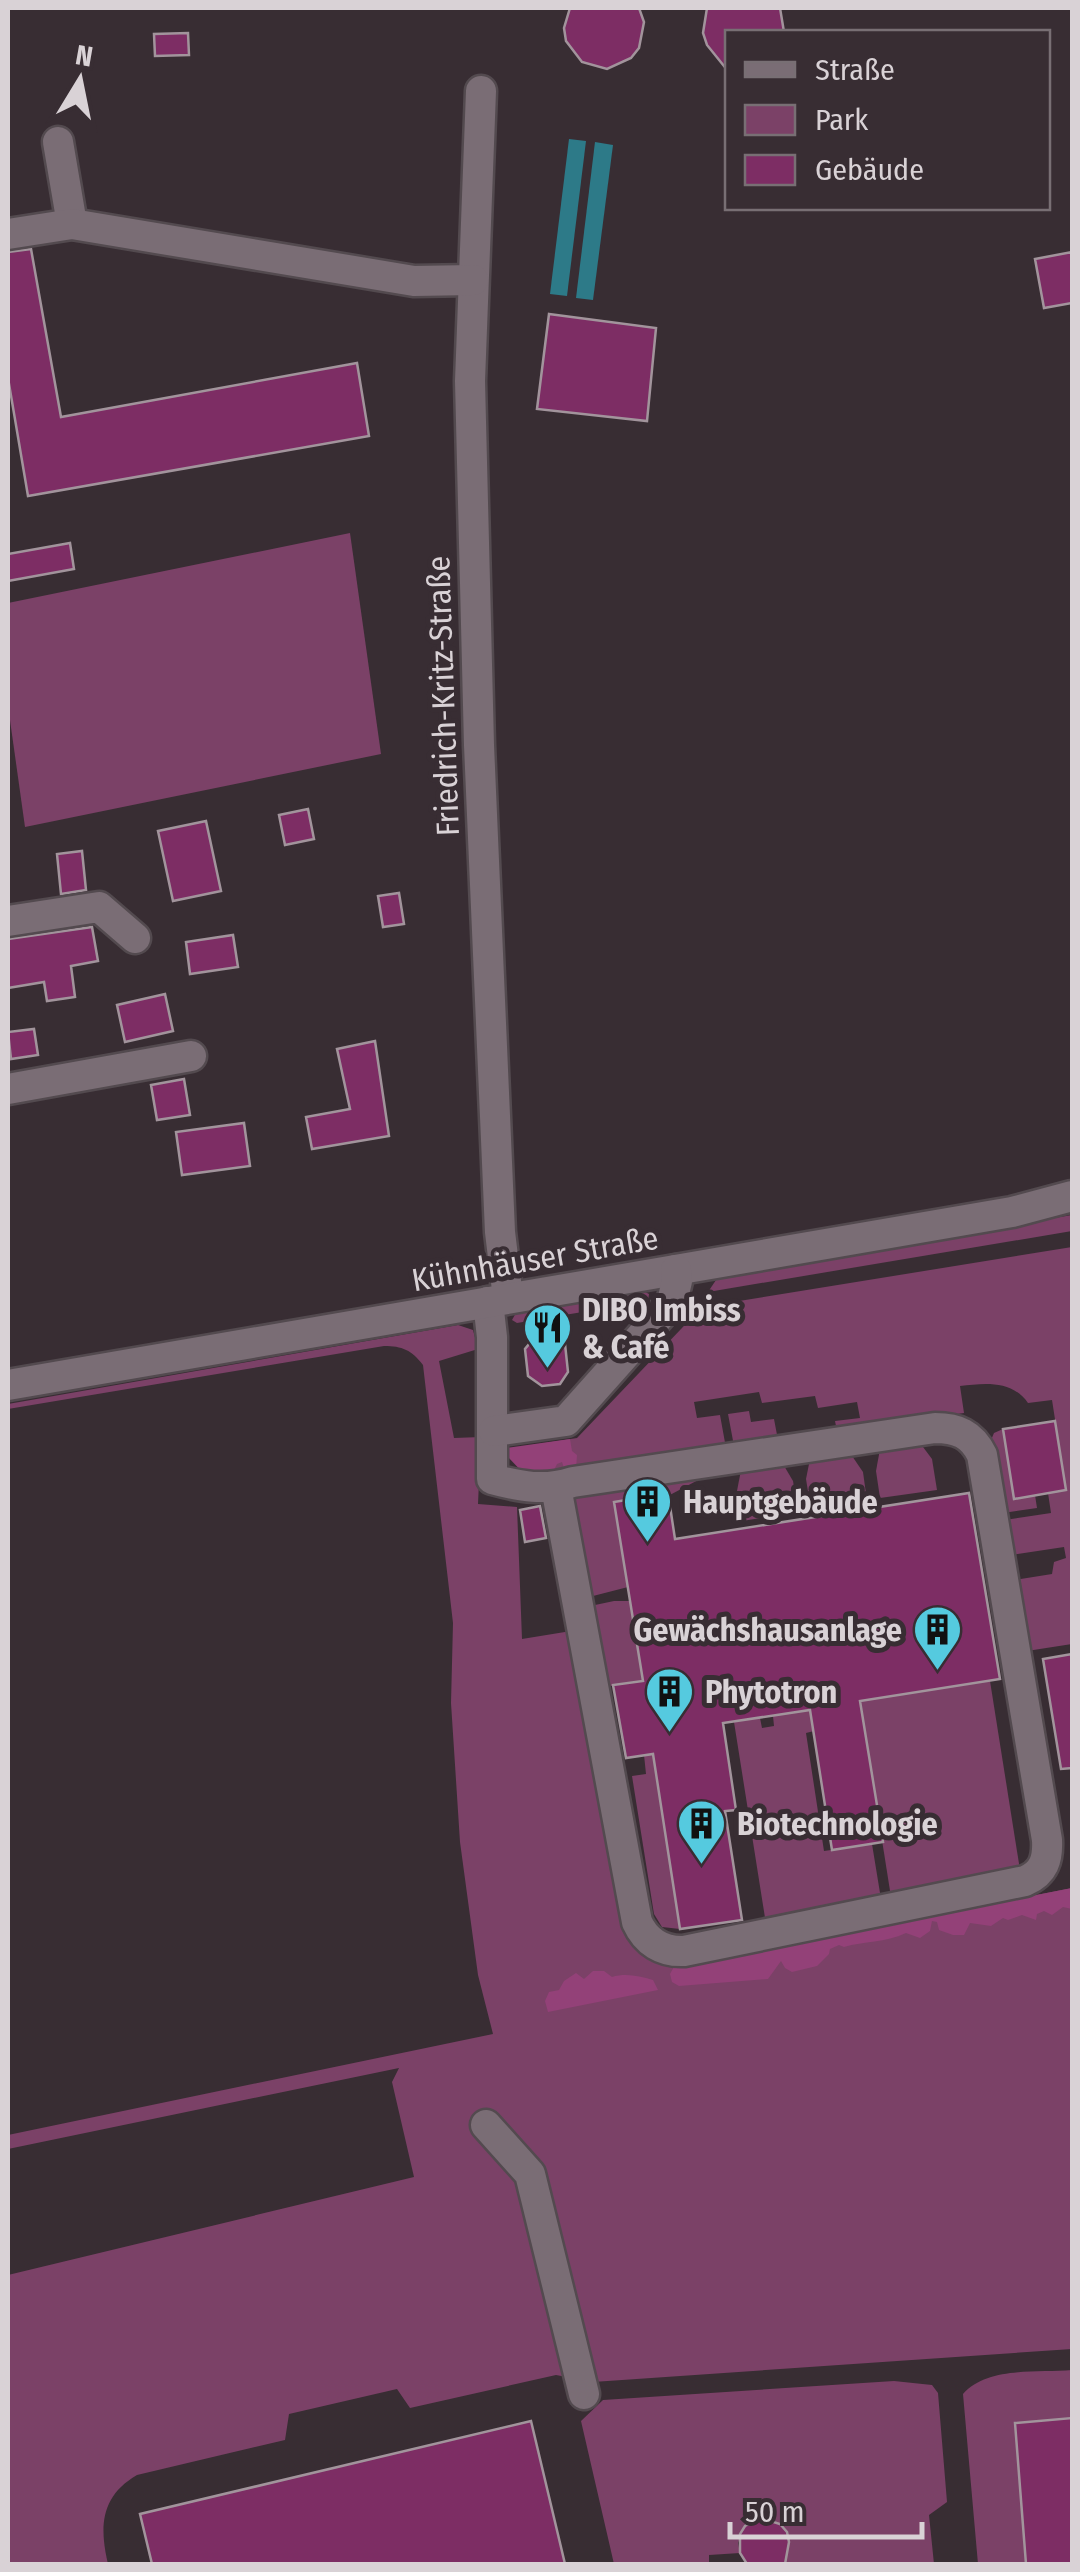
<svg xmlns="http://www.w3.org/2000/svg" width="1080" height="2572" viewBox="0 0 1080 2572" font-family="'Fira Sans Condensed',sans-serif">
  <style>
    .green { fill: #7b4167 }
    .forest { fill: #934178 }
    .water { fill: #2d7a88 }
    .building { fill: #7d2d64; stroke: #a2949c; stroke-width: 2.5 }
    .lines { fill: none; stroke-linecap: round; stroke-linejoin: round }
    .minor-casing { stroke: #534a4f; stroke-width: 35 }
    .minor { stroke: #7a6d75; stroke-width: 30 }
    .labels { text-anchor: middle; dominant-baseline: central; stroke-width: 10; stroke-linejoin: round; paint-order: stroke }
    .street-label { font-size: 32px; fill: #d9d2d6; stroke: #382d33 }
    .poi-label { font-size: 32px; font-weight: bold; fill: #d9d2d6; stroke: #382d33; text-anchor: start }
  </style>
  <rect width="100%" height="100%" fill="#382d33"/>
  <!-- green -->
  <g class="green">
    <polygon points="350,533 381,754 25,827 8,706 8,603"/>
    <polygon points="1072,1215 1072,1231 708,1292 720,1274"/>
    <path d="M 1072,1247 L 1072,1644 L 1027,1651 L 1015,1580 L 1052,1574 L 1054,1562 L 1066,1558 L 1064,1547 L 1011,1555 L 1005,1520 L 1051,1513 L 1048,1493 L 1066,1490 L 1052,1400 L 1028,1403 C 1012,1380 985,1383 960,1386 L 964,1413 L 837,1431 L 835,1421 L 860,1418 L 857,1402 L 818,1408 L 815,1396 L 762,1403 L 759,1392 L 694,1402 L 697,1418 L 720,1415 L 726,1448 L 531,1475 L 526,1446 L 577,1438 L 702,1307 Z"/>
    <polygon points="641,1290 649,1294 648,1301 517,1323 512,1320 517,1311"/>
    <path d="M 458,1325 L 473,1330 L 478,1349 L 439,1361 L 454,1438 L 481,1437 L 478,1504 L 517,1507 L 522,1639 L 571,1631 L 625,1927 L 687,1964 L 1072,1888 L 1072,2349 L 593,2382 L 556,2375 L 410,2408 L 397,2389 L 289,2414 L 285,2440 L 137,2475 C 101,2496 99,2526 108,2564 L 8,2564 L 8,2275 L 414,2177 L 392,2082 L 399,2068 L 8,2149 L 8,2135 L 493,2034 L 478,1975 L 460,1842 L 451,1703 L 453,1623 L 423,1365 C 412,1350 402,1346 384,1346 L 8,1409 L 8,1404 Z"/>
    <polygon points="749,1411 751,1422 774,1419 778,1440 734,1446 728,1414"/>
    <polygon points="1003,1429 1014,1498 1035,1495 1037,1508 1003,1513 991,1440 994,1433"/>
    <polygon points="920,1443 932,1459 937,1490 880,1498 876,1471 880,1449"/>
    <polygon points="850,1453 863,1472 867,1501 811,1510 806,1479 810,1459"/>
    <polygon points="783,1464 793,1481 798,1512 742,1521 737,1491 741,1470"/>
    <polygon points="696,1473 700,1479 668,1496 667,1493 614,1502 628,1587 593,1596 589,1593 572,1500 574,1496"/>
    <polygon points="614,1601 630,1601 638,1647 710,1671 605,1687 592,1609 595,1605"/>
    <polygon points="990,1681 1020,1870 891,1897 860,1701"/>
    <polygon points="810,1710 814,1731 806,1733 824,1851 872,1844 881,1899 766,1924 734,1722 760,1718 762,1728 774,1726 773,1716"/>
    <polygon points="653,1753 680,1929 662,1927 654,1914 632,1776 646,1774 644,1755"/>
    <path d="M 1072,2370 L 1072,2418 L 1015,2424 L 1026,2564 L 978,2564 L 963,2394 C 988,2366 1037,2373 1072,2370 Z"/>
    <path d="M 894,2381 L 932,2385 L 938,2393 L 947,2502 L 929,2515 L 934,2564 L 785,2564 C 785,2541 796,2523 762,2518 L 745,2526 L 738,2543 L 740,2553 L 709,2555 L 709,2564 L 614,2564 L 581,2421 L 603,2400 Z"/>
  </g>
  <!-- forest -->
  <g class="forest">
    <polygon points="570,1439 572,1451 577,1455 576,1469 565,1471 562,1462 557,1464 553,1472 526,1476 506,1455 506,1448"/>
    <path d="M 1072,1888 L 1072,1909 L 1063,1907 L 1052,1915 L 1044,1911 L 1037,1914 L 1036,1920 L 1022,1915 L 1008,1920 L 1003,1918 L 991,1926 L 970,1923 L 964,1935 L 953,1935 L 939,1930 L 937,1922 L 932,1921 L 930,1931 L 920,1938 L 906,1933 C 885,1943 864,1941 844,1947 L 839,1945 L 830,1949 L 829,1954 L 817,1966 L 792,1972 L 785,1968 L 781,1961 L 768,1979 L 679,1986 L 672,1982 L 670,1974 L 675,1965 L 696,1963 L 699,1965 L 703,1961 Z"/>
    <path d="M 593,1971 L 604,1971 L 612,1977 C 626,1973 639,1976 653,1980 L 658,1990 L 548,2012 L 545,2001 L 549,1992 L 559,1990 L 564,1981 L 576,1973 L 584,1979 Z"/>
  </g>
  <!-- water -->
  <g class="water">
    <polygon points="569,139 586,141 567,296 550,294"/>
    <polygon points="595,142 613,145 593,300 576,298"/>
  </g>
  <!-- building -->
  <g class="building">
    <polygon points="570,8 639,8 644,22 639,48 631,58 607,69 582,62 566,41 564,28"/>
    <polygon points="707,8 780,8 784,32 728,32 728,71 707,45 703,33"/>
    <polygon points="188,33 189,55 155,56 154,34"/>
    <polygon points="31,249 61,417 357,363 369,436 28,496 8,378 8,252"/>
    <polygon points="1072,252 1072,303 1044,308 1035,259"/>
    <polygon points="549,314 656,328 647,421 537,409"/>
    <polygon points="70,543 74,569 8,581 8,554"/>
    <polygon points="308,809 314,839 285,845 279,815"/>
    <polygon points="206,821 221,891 173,901 158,831"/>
    <polygon points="82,851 86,890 61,894 57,854"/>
    <polygon points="399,893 404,924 383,927 378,896"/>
    <polygon points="92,927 98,961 71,966 75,997 47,1001 44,982 8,988 8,939"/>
    <polygon points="233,935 238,967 190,974 186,942"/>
    <polygon points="165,994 173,1031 125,1042 117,1005"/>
    <polygon points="34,1029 38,1055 11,1059 8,1032"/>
    <polygon points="375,1041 389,1136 312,1149 306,1117 350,1109 337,1049"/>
    <polygon points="184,1079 190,1115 157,1120 151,1085"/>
    <polygon points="244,1123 250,1166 182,1175 176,1132"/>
    <polygon points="555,1334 565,1344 568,1372 560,1384 542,1386 528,1376 525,1349 535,1337"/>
    <polygon points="1055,1421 1066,1490 1014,1499 1003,1429"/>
    <polygon points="668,1493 675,1539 969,1493 1000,1679 860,1701 883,1842 832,1850 810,1710 723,1723 736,1810 725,1811 742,1920 680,1929 653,1754 626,1758 613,1685 643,1681 614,1502"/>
    <polygon points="540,1506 546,1538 525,1542 520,1510"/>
    <polygon points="1072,1654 1072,1768 1061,1769 1043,1659"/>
    <polygon points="1072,2418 1072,2564 1026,2564 1015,2423"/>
    <polygon points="531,2421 565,2564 152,2564 140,2514"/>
    <polygon points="761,2518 780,2524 787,2532 789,2542 785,2564 747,2564 740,2553 740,2534 745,2526"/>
  </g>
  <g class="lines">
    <defs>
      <g id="minor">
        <polyline points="481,91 470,381 479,745 500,1232 508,1298"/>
        <polyline points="58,142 72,224"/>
        <polyline points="8,234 72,224 414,281 473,280"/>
        <polyline points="8,921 99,907 135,938"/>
        <polyline points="8,1089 191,1056"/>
        <path d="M 488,1302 L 492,1337 L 492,1479 C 521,1487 545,1491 573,1482 L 935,1428 C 957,1428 972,1434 982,1455 L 1047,1840 C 1048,1859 1044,1873 1025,1881 L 684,1951 C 662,1952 646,1942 637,1922 L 556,1487"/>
        <polyline points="8,1385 1012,1212 1072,1196"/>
        <polyline points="494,1431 566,1421 672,1302 677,1281 676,1270"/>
        <polyline points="486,2125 530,2174 584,2394"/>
      </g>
    </defs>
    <!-- minor casing -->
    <use href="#minor" class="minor-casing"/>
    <!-- minor -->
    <use href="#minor" class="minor"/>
  </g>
  <!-- icons -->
  <defs>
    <symbol id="restaurant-pin" viewBox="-11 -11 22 30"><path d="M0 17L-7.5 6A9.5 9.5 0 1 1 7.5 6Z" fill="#55cadf" stroke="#382d33"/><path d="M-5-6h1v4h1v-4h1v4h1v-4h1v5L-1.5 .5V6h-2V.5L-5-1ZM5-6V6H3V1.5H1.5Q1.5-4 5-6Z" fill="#111"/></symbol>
    <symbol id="building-pin" viewBox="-11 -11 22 30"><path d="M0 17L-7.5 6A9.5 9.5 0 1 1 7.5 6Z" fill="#55cadf" stroke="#382d33"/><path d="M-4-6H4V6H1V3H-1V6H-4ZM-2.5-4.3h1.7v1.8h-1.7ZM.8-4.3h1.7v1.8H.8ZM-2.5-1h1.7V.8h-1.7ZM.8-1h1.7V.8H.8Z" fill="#111"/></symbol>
  </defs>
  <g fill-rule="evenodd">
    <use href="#restaurant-pin" x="520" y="1300" width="55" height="75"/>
    <use href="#building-pin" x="620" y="1474" width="55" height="75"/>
    <use href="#building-pin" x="910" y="1602" width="55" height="75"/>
    <use href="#building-pin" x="642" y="1664" width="55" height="75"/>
    <use href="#building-pin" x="674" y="1796" width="55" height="75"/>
  </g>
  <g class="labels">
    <!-- street labels -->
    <g class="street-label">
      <text transform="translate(443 696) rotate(-92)">Friedrich-Kritz-Straße</text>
      <text transform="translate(535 1259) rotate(-10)">Kühnhäuser Straße</text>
    </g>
    <!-- poi labels -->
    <g class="poi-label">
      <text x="582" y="1310">DIBO Imbiss<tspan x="582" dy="37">&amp; Café</tspan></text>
      <text x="683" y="1502">Hauptgebäude</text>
      <text x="902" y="1630" text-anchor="end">Gewächshausanlage</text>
      <text x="705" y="1692">Phytotron</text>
      <text x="737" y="1824">Biotechnologie</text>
    </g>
  </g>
  <!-- border -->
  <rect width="1080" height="2572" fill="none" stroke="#d9d2d6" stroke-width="20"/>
  <!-- legend -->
  <rect x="725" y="30" width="325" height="180" fill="#382d33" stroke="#786f74" stroke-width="2.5"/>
  <rect x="745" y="62" width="50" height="15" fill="#7a6d75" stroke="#786f74" stroke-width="2.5"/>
  <text x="815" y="80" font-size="30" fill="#d9d2d6">Straße</text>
  <rect x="745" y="105" width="50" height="30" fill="#7b4167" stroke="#786f74" stroke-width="2.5"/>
  <text x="815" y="130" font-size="30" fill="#d9d2d6">Park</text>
  <rect x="745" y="155" width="50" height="30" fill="#7d2d64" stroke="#786f74" stroke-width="2.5"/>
  <text x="815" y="180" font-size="30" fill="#d9d2d6">Gebäude</text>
  <!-- north arrow -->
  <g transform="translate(80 80) rotate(10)" stroke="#382d33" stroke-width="8" paint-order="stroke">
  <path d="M0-8L18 38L0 25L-18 38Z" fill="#d9d2d6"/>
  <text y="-15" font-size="28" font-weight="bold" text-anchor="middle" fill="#d9d2d6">N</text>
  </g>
  <!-- scale -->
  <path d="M730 2522v15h192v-15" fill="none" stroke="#d9d2d6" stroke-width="5"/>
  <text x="745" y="2522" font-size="30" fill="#d9d2d6" stroke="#382d33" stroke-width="8" paint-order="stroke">50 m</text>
</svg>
